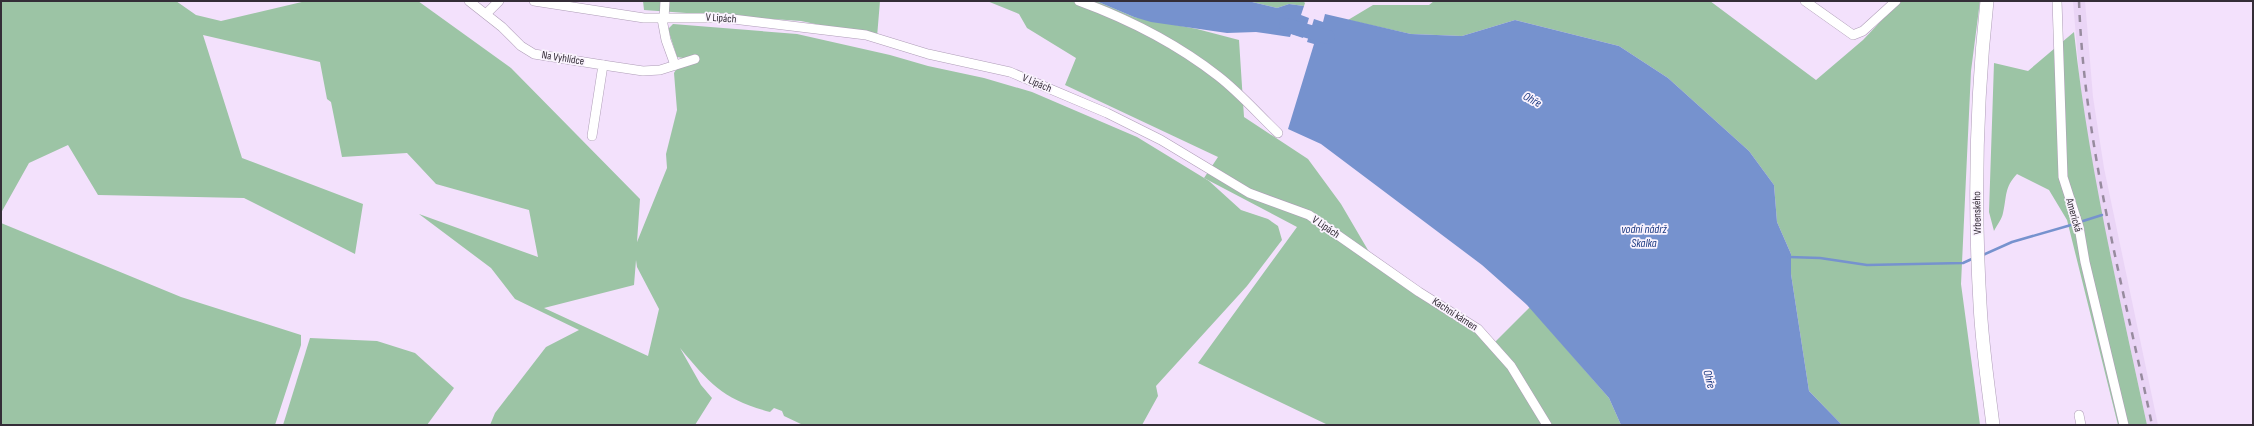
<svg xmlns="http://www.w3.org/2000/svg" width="2254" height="426" viewBox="0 0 2254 426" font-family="'Sofia Sans Condensed',sans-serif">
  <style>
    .built { fill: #ead5f6 }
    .green { fill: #9cc4a5; fill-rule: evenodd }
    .water { fill: #7692ce }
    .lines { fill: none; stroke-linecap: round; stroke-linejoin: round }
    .stream { stroke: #7692ce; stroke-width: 2.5 }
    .river { stroke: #7692ce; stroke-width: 14 }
    .minor-casing { stroke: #ae9db7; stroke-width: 10 }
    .secondary-casing { stroke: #ae9db7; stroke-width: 14 }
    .minor { stroke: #fff; stroke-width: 9 }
    .secondary { stroke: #fff; stroke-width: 13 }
    .rail { stroke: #978b9e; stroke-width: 2.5; stroke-dasharray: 7 7; stroke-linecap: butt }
    .labels { text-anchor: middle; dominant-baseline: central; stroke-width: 3.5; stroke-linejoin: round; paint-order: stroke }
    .street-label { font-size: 11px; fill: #342d37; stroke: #faf3fe }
    .water-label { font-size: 12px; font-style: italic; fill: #1d3b82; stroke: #faf3fe }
  </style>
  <rect width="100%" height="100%" fill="#f3e1fc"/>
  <!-- built -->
  <polygon class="built" points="2073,1 2085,1 2093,97 2104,168 2158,425 2147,425 2099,203 2081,98"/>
  <!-- green -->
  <g class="green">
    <path d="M 1,1 L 176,1 L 196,15 L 221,21 L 306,1 L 418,1 L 511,68 L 640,199 L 637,242 L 667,168 L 666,154 L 677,110 L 674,73 L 683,58 L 677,57 L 668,29 L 673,24 L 797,34 L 890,55 L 928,66 L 984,78 L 1032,92 L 1137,137 L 1209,181 L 1241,210 L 1268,219 L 1278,226 L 1282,240 L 1247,286 L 1156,386 L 1158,396 L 1142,425 L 803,425 L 784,416 L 782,411 L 774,408 L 770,412 C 723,399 711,385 680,348 L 701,385 L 712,398 L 695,425 L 490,425 L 495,413 L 546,347 L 579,330 L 515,299 L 491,268 L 419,214 L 538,257 L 529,210 L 436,184 L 407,153 L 342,157 L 331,102 L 327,99 L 320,62 L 203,35 L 242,158 L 363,204 L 355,254 L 244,198 L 98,195 L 68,145 L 29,163 L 1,213 ZM 636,260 L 637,267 L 659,309 L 648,356 L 544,308 L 634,285 Z"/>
    <polygon points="643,1 880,1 877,37 801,21 644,10"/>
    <polygon points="987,1 1096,1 1134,17 1197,29 1239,40 1244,117 1308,159 1341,204 1375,262 1467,325 1492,345 1530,307 1609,398 1621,425 1328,425 1198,363 1297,227 1204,178 1218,157 1065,85 1076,58 1027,28 1019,14"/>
    <polygon points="1248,1 1303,1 1305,3 1304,6 1289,4 1277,8"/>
    <polygon points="1434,1 1710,1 1816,80 1863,40 1900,1 1980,1 1971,71 1961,284 1980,425 1842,425 1809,391 1791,274 1791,254 1777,222 1774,185 1749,151 1668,78 1619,46 1515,20 1462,36 1411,34 1348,20 1373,5 1429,5"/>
    <path d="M 2074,32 C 2088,165 2119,294 2147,425 L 2118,425 L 2067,220 L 2049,190 L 2017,174 C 2004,188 2007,196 2003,213 C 2002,219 1997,225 1994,231 L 1989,212 L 1994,63 L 2028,71 Z"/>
    <polygon points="1,223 181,297 301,335 301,345 275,425 1,425"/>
    <polygon points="310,338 377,341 415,353 454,388 427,425 283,425"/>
  </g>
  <!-- water -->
  <g class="water">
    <polygon points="1096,1 1248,1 1277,8 1289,4 1304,6 1301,15 1309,18 1303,38 1291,34 1290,37 1256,32 1227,33 1151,22 1134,17"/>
    <polygon points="1325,14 1411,34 1462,36 1515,20 1619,46 1668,78 1749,151 1774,185 1777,222 1791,254 1791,274 1809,391 1842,425 1621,425 1609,398 1527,305 1482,265 1321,144 1288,129 1314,44 1307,42 1314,19 1323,22"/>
  </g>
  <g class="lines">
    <!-- stream -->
    <g class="stream">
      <polyline points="2083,221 2102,215"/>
      <polyline points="1983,255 2012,242 2071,225"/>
      <polyline points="1789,257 1820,258 1867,265 1963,263 1974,258"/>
    </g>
    <!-- river -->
    <polyline class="river" points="1286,25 1328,37"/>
    <defs>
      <g id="minor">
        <polyline points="469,1 502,27 521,46 534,54 603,65 592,136"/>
        <polyline points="534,1 644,18 724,18 866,35 928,54 1010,72 1107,113 1161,140 1249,193 1309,215 1419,292 1478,329 1511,366 1547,425"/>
        <path d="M 1079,1 C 1128,19 1177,44 1218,76 C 1240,93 1258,114 1278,133"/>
        <polyline points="1805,1 1853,35 1863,31 1896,1"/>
        <polyline points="2057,1 2063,177 2079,227 2085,262 2124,425"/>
        <polyline points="486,14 499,1"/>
        <polyline points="662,19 666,40 675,65"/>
        <polyline points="664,19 665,1"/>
        <polyline points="603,65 643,71 660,70 695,59"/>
        <polyline points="2079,415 2081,425"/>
      </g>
      <path id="secondary" d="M 1987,1 C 1976,102 1974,203 1980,304 C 1982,345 1988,385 1993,425"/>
    </defs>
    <!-- minor casing -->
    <use href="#minor" class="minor-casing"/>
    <!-- secondary casing -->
    <use href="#secondary" class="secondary-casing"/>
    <!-- minor -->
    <use href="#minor" class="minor"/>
    <!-- secondary -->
    <use href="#secondary" class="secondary"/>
    <!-- rail -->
    <path class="rail" d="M 2079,1 C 2084,144 2123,285 2152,425"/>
  </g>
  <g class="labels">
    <!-- street labels -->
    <g class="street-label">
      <text transform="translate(721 18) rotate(4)">V Lipách</text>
      <text transform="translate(563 58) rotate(9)">Na Vyhlídce</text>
      <text transform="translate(1037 83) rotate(23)">V Lipách</text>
      <text transform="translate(1977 213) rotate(-91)">Vrbenského</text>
      <text transform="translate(2074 215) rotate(74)">Americká</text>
      <text transform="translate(1326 227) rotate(34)">V Lipách</text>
      <text transform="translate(1455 314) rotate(33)">Kachní kámen</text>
    </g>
    <!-- water labels -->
    <g class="water-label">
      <text transform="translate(1532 100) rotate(29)">Ohře</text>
      <text x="1644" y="229">vodní nádrž<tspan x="1644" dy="14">Skalka</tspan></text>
      <text transform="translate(1709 379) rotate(75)">Ohře</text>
    </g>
  </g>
  <!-- border -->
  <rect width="2254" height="426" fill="none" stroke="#342d37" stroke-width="4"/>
</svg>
